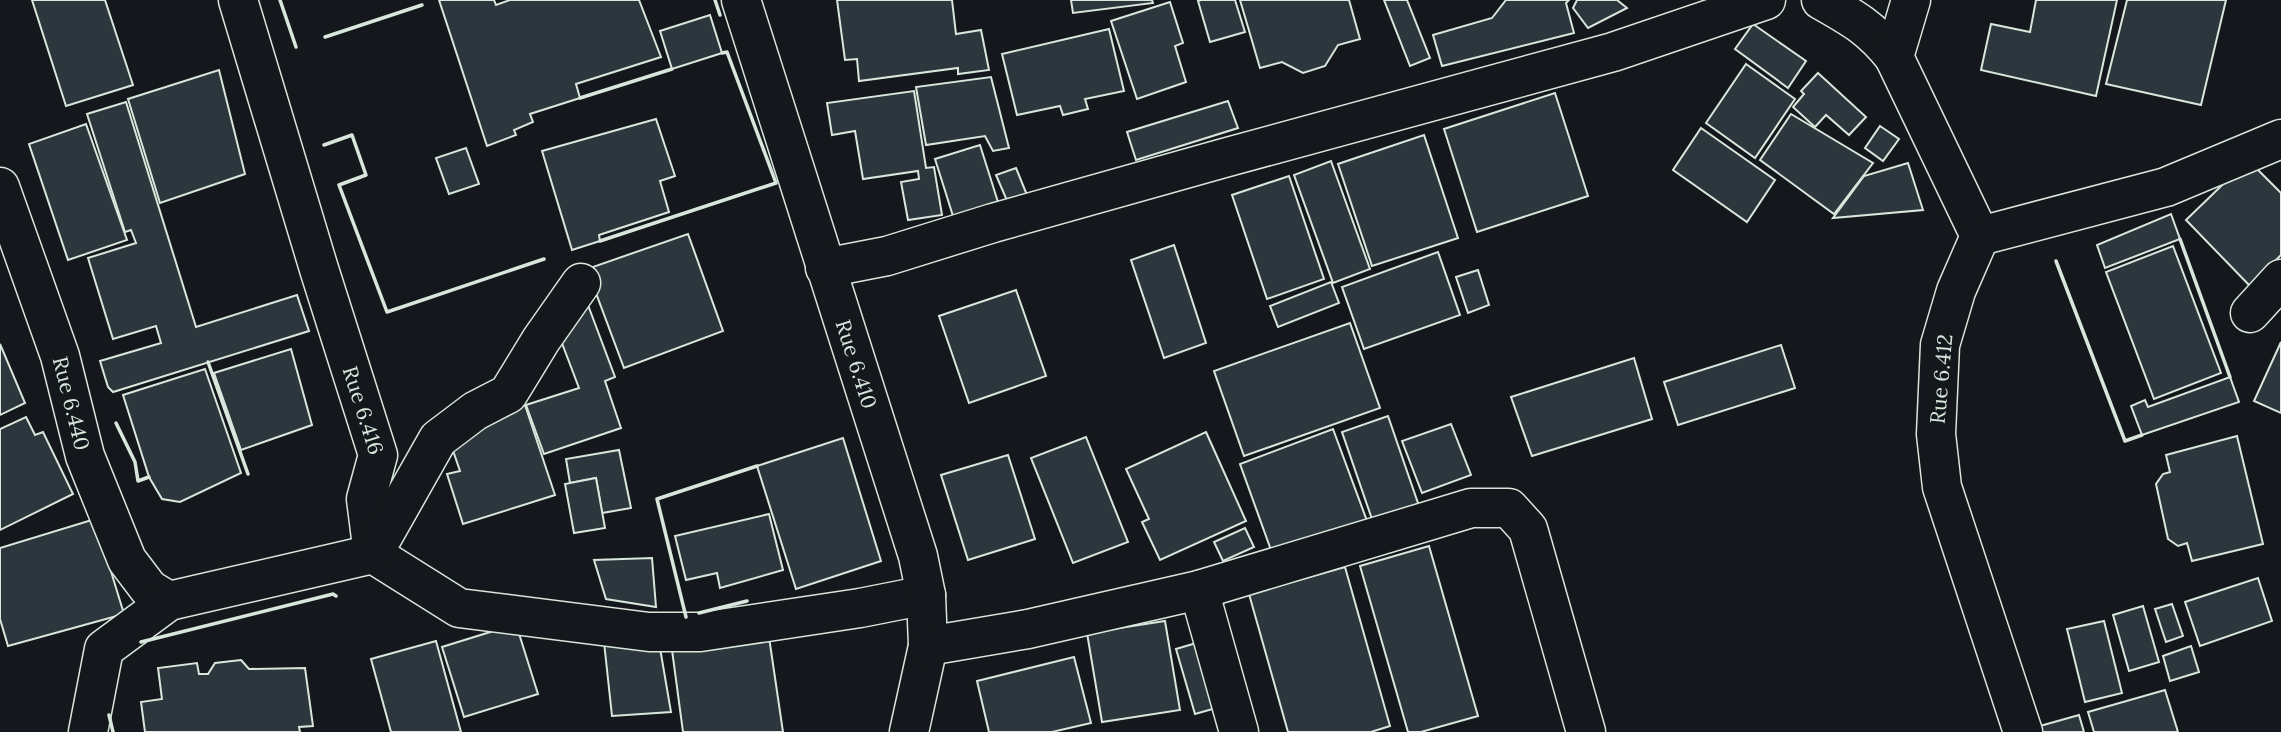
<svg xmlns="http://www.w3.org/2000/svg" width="2281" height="732" viewBox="0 0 2281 732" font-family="Lora,serif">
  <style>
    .building { fill: #2c363c; stroke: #d8e6dc; stroke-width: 2 }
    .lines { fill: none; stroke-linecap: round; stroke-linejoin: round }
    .minor-casing { stroke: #d8e6dc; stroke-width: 41 }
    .minor { stroke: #14181c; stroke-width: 38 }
    .wall { stroke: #d8e6dc; stroke-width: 3.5 }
    .labels { text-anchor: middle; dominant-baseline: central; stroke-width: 5; stroke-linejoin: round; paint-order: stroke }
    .street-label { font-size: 21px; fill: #d8e6dc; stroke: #14181c }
  </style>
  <rect width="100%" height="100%" fill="#14181c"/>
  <!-- building -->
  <g class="building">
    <polygon points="32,0 105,0 133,85 66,106"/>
    <polygon points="439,0 494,0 496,5 510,0 639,0 661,57 576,84 580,98 530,114 533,122 514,130 516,135 487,146"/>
    <polygon points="837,0 952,0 956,34 981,30 989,70 958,74 958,68 859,81 857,59 845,60"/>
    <polygon points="1071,0 1152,0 1153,3 1073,13"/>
    <polygon points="1201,0 1235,0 1245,32 1210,42 1198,1"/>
    <polygon points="1240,0 1349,0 1360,39 1338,45 1325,66 1303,73 1282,62 1260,68"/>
    <polygon points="1384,0 1407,0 1430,58 1410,66"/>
    <polygon points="1506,0 1569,0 1566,3 1574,33 1442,66 1433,35 1492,18"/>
    <polygon points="1577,0 1617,0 1627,8 1588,28 1573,8"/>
    <polygon points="2036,0 2117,0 2096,96 1981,70 1991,24 2030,32"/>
    <polygon points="2127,0 2226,0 2201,105 2106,84"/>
    <polygon points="1170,2 1183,43 1175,46 1186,82 1137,99 1111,21"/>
    <polygon points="710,15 722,53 672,69 660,31"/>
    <polygon points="1753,24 1806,61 1788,88 1735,49"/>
    <polygon points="1109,29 1124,91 1085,99 1088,109 1063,115 1060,106 1017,115 1002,54"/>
    <polygon points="1746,64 1795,99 1755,158 1706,123"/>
    <polygon points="219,70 245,174 160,203 128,99"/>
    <polygon points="1818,73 1866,117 1849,135 1826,115 1815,127 1793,107 1804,94 1801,91"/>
    <polygon points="991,77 1009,148 993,151 985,136 926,145 916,87"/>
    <polygon points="914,91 926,168 934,167 942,215 908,220 901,182 919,179 918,171 863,179 855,131 832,135 827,103"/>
    <polygon points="1555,93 1588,196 1477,232 1444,129"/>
    <polygon points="1228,101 1238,128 1136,160 1127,132"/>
    <polygon points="126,102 196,327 297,295 309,331 113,392 108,387 100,361 161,343 156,326 113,339 88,258 136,243 131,230 125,232 87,114"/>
    <polygon points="1791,114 1873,163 1834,214 1760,160"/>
    <polygon points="656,119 675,176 660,181 669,212 599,235 600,241 572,250 542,151"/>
    <polygon points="86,124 127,240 68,260 29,144"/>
    <polygon points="1880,126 1899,139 1883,161 1865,148"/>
    <polygon points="1701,128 1775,180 1747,222 1673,170"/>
    <polygon points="1424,135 1458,238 1372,266 1338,164"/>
    <polygon points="980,145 998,202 953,216 935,159"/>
    <polygon points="466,148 479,184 449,194 436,158"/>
    <polygon points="2248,160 2281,193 2281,255 2250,286 2186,220"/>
    <polygon points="1331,161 1370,269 1333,283 1294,175"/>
    <polygon points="1908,163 1923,210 1833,218 1864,176"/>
    <polygon points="1016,168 1027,195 1008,203 996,175"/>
    <polygon points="1289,176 1324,279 1267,299 1232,195"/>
    <polygon points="2171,214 2180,239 2105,268 2097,245"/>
    <polygon points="688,234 723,331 624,368 587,269"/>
    <polygon points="1174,245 1206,343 1164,358 1131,260"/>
    <polygon points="2173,246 2221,373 2154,399 2106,272"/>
    <polygon points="1438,252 1460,315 1364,349 1342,287"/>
    <polygon points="1478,270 1489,305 1468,313 1456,277"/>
    <polygon points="1331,282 1339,303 1278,327 1270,306"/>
    <polygon points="1016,290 1046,376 969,403 939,316"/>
    <polygon points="585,297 615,377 605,381 621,428 544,454 526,405 579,388 549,309"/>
    <polygon points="1350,323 1380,408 1244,456 1214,371"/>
    <polygon points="2281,342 2281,413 2254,401"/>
    <polygon points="0,344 25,403 0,415"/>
    <polygon points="1781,345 1795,388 1678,425 1664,382"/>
    <polygon points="291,349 312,425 241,450 214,373"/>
    <polygon points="1634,358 1652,419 1532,456 1511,397"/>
    <polygon points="205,369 241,473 180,502 162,499 149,477 123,395"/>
    <polygon points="2230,377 2239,402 2142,435 2131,406 2145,400 2148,407"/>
    <polygon points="525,405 555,495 463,524 447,474 460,471 447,433"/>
    <polygon points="1388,416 1420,509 1374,525 1342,432"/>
    <polygon points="26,417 35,435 43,432 73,494 0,530 0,429"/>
    <polygon points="1451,424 1471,475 1422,493 1402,441"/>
    <polygon points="1333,429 1370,529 1276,564 1240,464"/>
    <polygon points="1206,432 1246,521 1160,560 1142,522 1149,519 1126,469"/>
    <polygon points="2237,436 2263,544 2192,561 2187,543 2178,546 2168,539 2156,484 2163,474 2170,472 2166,455"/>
    <polygon points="1086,437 1128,542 1073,563 1031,458"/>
    <polygon points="843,438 881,561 796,589 757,466"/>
    <polygon points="619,450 631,508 602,513 596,478 570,483 566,459"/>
    <polygon points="1008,455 1035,539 968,560 941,475"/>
    <polygon points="596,478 605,528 574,533 565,484"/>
    <polygon points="769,514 783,570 720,588 717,573 686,580 675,536"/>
    <polygon points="95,519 124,614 8,646 0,619 0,548"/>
    <polygon points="1245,528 1254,547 1223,561 1214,542"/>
    <polygon points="1429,546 1478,716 1421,732 1408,732 1360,566"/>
    <polygon points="652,558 656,607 606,599 594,560"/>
    <polygon points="1345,567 1390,726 1371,732 1288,732 1249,594"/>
    <polygon points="2258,578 2272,621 2200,646 2185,602"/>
    <polygon points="2172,604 2183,636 2166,642 2155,609"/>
    <polygon points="2143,606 2159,662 2129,671 2113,615"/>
    <polygon points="1165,621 1180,710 1102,722 1087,633"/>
    <polygon points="2104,621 2122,693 2085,702 2067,629"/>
    <polygon points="516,624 538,694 464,717 442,647"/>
    <polygon points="769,637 783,732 683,732 672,650"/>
    <polygon points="436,641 461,732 391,732 371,659"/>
    <polygon points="1203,641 1223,706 1195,714 1176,649"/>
    <polygon points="604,642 660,648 671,712 612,716"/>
    <polygon points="2191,646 2199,672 2170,681 2163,656"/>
    <polygon points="1074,657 1091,723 1052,732 989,732 977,681"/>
    <polygon points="241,660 249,669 305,668 313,726 299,727 300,732 145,732 141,702 162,699 158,668 197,663 199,674 208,674 215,663"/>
    <polygon points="2165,690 2178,732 2094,732 2088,712"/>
    <polygon points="2079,715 2084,732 2042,732 2040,726"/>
  </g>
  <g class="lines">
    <defs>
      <g id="minor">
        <path id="s1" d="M 238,0 L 319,269 L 378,455 L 366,499 L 373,554 L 459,608 L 649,632 L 700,632 L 860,608 L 926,595"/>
        <path id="s2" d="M 741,0 L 918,556 L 926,595 L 928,646 L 909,732"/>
        <path d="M 1821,0 C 1853,18 1871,28 1894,57"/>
        <polyline points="1911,0 1894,57 1980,236 1956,291 1940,345 1936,434 1942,487 2023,732"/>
        <path id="s3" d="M 0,187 L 60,356 L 85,456 L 127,560 L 149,589 L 169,601"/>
        <polyline points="1980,236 2166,187 2281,139"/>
        <polyline points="825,268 887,256 993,223 1224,158 1613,52 1766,0"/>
        <polyline points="2250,313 2281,279"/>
        <polyline points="1199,590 1239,732"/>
        <polyline points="928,646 1028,629 1199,590 1471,508 1509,508 1528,529 1586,732"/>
        <polyline points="88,732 104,649 169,601 373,554 438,439 475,411 508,394 541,340 581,283"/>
      </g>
    </defs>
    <!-- minor casing -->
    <use href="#minor" class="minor-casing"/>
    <!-- minor -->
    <use href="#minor" class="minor"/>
    <!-- wall -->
    <g class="wall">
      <polyline points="280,0 296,47"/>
      <polyline points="715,0 720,15"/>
      <polyline points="325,37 422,5"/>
      <polyline points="580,98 672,69"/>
      <polyline points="324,145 352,135 366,175 339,185 387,312 544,259"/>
      <polyline points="2180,239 2230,377"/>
      <polyline points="600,241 776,183 727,52 722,53"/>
      <polyline points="2056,261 2125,441 2142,435"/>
      <polyline points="208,362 248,474"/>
      <polyline points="116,423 135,462 138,481 149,477"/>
      <polyline points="699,613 747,601"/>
      <polyline points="686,617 657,499 757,466"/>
      <polyline points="141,642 333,594 336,596"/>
      <polyline points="109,715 113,732"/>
    </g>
  </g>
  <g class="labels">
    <!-- street labels -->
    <g class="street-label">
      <text stroke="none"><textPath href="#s2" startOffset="382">Rue 6.410</textPath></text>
      <text transform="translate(1941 379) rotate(-85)">Rue 6.412</text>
      <text stroke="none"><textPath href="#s3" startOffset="228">Rue 6.440</textPath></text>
      <text stroke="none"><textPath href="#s1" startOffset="429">Rue 6.416</textPath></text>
    </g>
  </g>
</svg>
